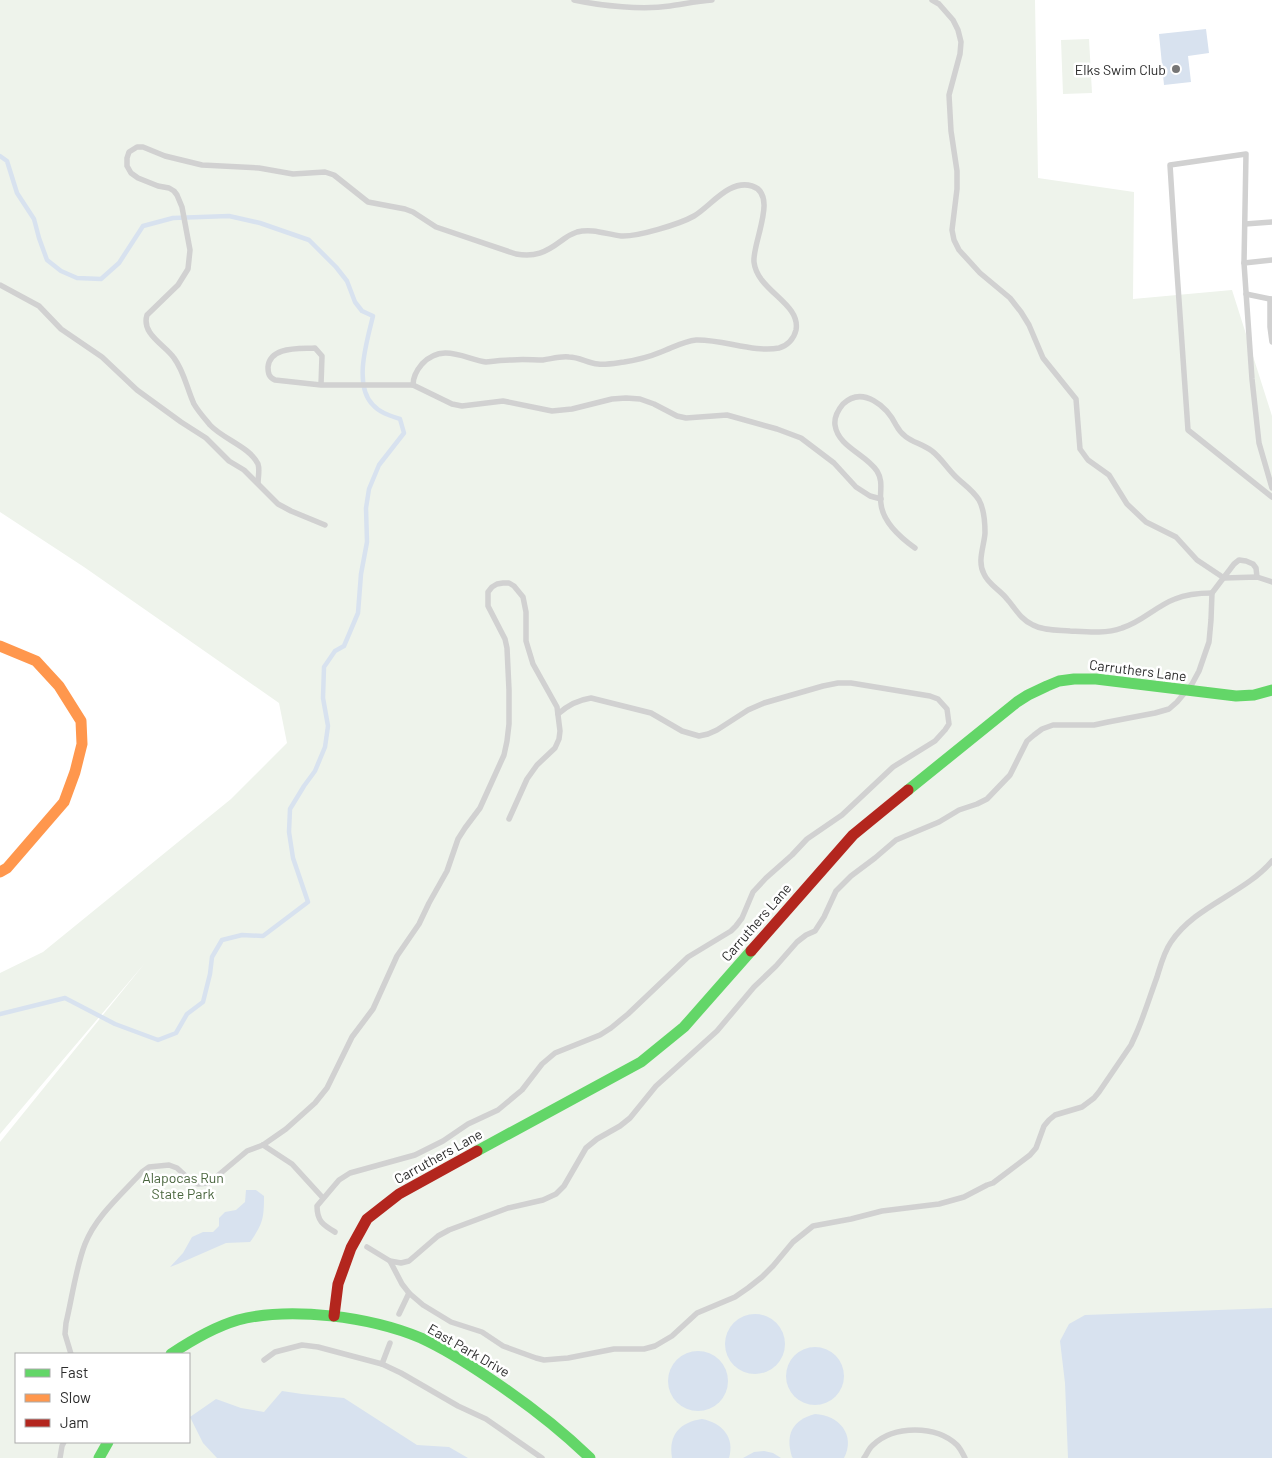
<svg xmlns="http://www.w3.org/2000/svg" width="1272" height="1458" viewBox="0 0 1272 1458" font-family="Barlow,sans-serif">
  <style>
    .green { fill: #eef3eb; fill-rule: evenodd }
    .water { fill: #d8e2ef }
    .lines { fill: none; stroke-linecap: round; stroke-linejoin: round }
    .stream { stroke: #d8e2ef; stroke-width: 4.5 }
    .lane { stroke: #d1d1d1; stroke-width: 5.5 }
    .fast { stroke: #63d668; stroke-width: 11 }
    .slow { stroke: #ff974d; stroke-width: 11 }
    .jam { stroke: #b3261e; stroke-width: 11 }
    .poi-dot { fill: #767676; stroke: #fff; stroke-width: 2 }
    .labels { text-anchor: middle; dominant-baseline: central; stroke-width: 5; stroke-linejoin: round; paint-order: stroke }
    .poi-label { font-size: 14px; fill: #2c2c2c; stroke: #fff; text-anchor: end }
    .street-label { font-size: 14px; fill: #2c2c2c; stroke: #fff }
    .park-label { font-size: 14px; fill: #49653d; stroke: #fff }
  </style>
  <rect width="100%" height="100%" fill="#fff"/>
  <!-- green -->
  <g class="green">
    <path d="M 0,0 L 1035,0 L 1038,178 L 1134,192 L 1133,299 L 1232,290 L 1272,416 L 1272,1458 L 0,1458 L 0,1142 L 145,963 L 0,1134 L 0,973 L 43,952 L 231,799 L 287,743 L 279,703 L 84,567 L 0,512 ZM 16,1354 L 189,1354 L 189,1442 L 16,1442 Z"/>
    <polygon points="1089,39 1092,93 1063,94 1061,40"/>
  </g>
  <!-- water -->
  <g class="water">
    <polygon points="1206,29 1209,53 1188,56 1191,82 1164,85 1159,34"/>
    <path d="M 246,1190 L 256,1190 L 264,1196 C 264,1218 263,1224 250,1242 L 226,1243 L 178,1264 L 170,1267 L 183,1253 L 192,1237 L 203,1232 L 213,1232 L 219,1226 L 219,1218 L 225,1212 L 236,1210 L 245,1202 Z"/>
    <polygon points="1272,1308 1272,1458 1068,1458 1065,1383 1060,1341 1069,1324 1085,1315"/>
    <circle cx="755" cy="1344" r="30"/>
    <circle cx="815" cy="1376" r="29"/>
    <circle cx="698" cy="1381" r="30"/>
    <polygon points="282,1391 302,1394 344,1398 417,1445 449,1447 468,1458 217,1458 203,1443 190,1417 216,1399 241,1408 264,1412"/>
    <path d="M 815,1414 C 839,1415 856,1435 844,1458 L 793,1458 L 792,1457 C 785,1435 792,1420 815,1414 Z"/>
    <path d="M 702,1419 C 722,1423 735,1437 729,1458 L 672,1458 C 668,1435 680,1422 702,1419 Z"/>
    <polygon points="764,1451 773,1453 781,1458 743,1458 754,1452"/>
  </g>
  <g class="lines">
    <!-- stream -->
    <path class="stream" d="M 0,156 L 7,161 L 17,193 L 34,219 L 39,238 L 47,260 L 61,271 L 77,278 L 101,279 L 119,263 L 143,226 L 173,218 L 229,216 L 260,223 L 309,240 L 336,267 L 347,281 L 355,302 L 362,311 L 373,316 C 367,341 353,385 373,405 C 380,413 391,416 400,419 L 404,433 L 379,465 L 369,489 L 366,508 L 367,542 L 361,574 L 358,613 L 344,646 L 335,651 L 324,667 L 323,698 L 328,726 L 325,747 L 315,771 L 304,786 L 290,809 L 289,832 L 293,858 L 308,902 L 263,936 L 242,935 L 222,940 L 212,957 L 210,974 L 203,1002 L 187,1014 L 176,1033 L 158,1040 L 115,1024 L 65,998 L 0,1014"/>
    <!-- lane -->
    <g class="lane">
      <path d="M 574,0 C 602,6 642,10 670,6 C 684,4 698,1 712,0"/>
      <polyline points="932,0 939,4 953,20 958,30 961,42 960,54 949,95 951,131 957,171 957,189 952,230 954,240 959,250 980,273 1010,298 1021,312 1029,325 1043,358 1076,399 1080,449 1088,460 1109,475 1127,504 1146,522 1176,537 1197,560 1224,578 1257,577 1272,582"/>
      <polyline points="1245,224 1272,222"/>
      <polyline points="1244,263 1272,260"/>
      <polyline points="0,285 39,306 61,329 102,357 137,390 181,422 206,438 229,461 244,470 278,504 291,511 325,525"/>
      <polyline points="1246,294 1270,299"/>
      <polyline points="1272,299 1270,299 1270,327 1272,342"/>
      <path d="M 321,385 L 322,356 L 315,348 C 299,349 270,346 268,367 C 268,374 269,377 275,380 L 321,385 L 413,385 L 452,404 L 462,406 L 503,401 L 552,411 L 572,409 L 612,399 L 626,398 L 640,399 L 654,404 L 677,416 L 686,418 L 727,415 L 777,429 L 801,438 L 834,463 L 856,487 L 870,496 L 881,499"/>
      <path d="M 258,483 C 258,477 260,470 258,464 C 250,447 223,439 210,425 C 205,419 198,411 194,404 C 187,389 184,371 174,358 C 165,345 141,334 147,315 L 178,285 L 188,269 L 190,250 L 182,207 L 177,195 L 174,191 L 169,188 L 158,186 L 138,178 L 131,173 L 127,166 L 127,158 L 129,152 L 137,147 L 143,147 L 165,156 L 202,165 L 259,168 L 293,174 L 325,172 L 334,175 L 368,202 L 405,209 L 413,212 L 436,227 L 516,254 C 535,257 545,253 561,241 C 566,237 571,234 577,232 C 592,228 606,234 621,236 C 637,237 680,224 694,216 C 711,206 729,179 752,186 C 779,194 752,243 754,262 C 757,291 801,303 796,330 C 794,339 787,346 779,348 C 754,353 722,339 696,340 C 684,341 672,348 661,352 C 649,357 637,360 624,362 C 616,363 606,365 598,364 C 588,363 579,357 569,357 C 560,356 551,359 543,360 C 533,360 522,359 512,360 C 504,360 495,361 486,362 C 463,358 442,343 422,364 C 416,371 413,377 413,385"/>
      <polyline points="1272,488 1259,443 1252,379 1244,263 1246,154 1170,165 1175,243 1188,430 1272,497"/>
      <path d="M 915,548 C 901,538 883,523 881,504 C 879,493 884,482 877,471 C 866,454 838,447 835,425 C 834,417 838,410 843,404 C 863,385 887,407 896,425 C 905,442 918,441 932,451 C 941,458 947,468 955,476 C 963,484 973,490 979,500 C 984,509 985,523 985,533 C 984,547 977,561 984,574 C 988,584 1000,590 1007,599 C 1015,608 1021,620 1033,625 C 1044,631 1058,630 1070,631 C 1087,632 1106,634 1122,628 C 1142,622 1156,606 1175,599 C 1187,594 1199,593 1212,593"/>
      <polyline points="263,1145 292,1164 323,1198"/>
      <path d="M 335,1232 C 323,1225 317,1221 317,1206 L 339,1180 L 350,1173 L 415,1155 L 443,1141 L 468,1124 L 498,1110 L 522,1090 L 542,1064 L 555,1053 L 600,1035 L 611,1028 L 628,1014 L 688,957 L 731,931 L 736,926 L 742,918 L 753,892 L 766,878 L 792,855 L 807,839 L 842,815 L 893,767 L 935,741 L 945,730 L 949,724 L 947,709 L 938,699 L 930,696 L 851,683 L 838,683 L 823,686 L 764,703 L 748,710 L 717,730 L 708,734 L 699,736 L 682,731 L 651,713 L 591,698 C 577,700 568,705 558,714"/>
      <polyline points="367,1247 390,1261 401,1263 409,1261 438,1236 449,1230 508,1208 543,1200 556,1194 564,1186 586,1148 597,1139 620,1126 630,1118 656,1086 717,1031 754,987 776,966 797,942 806,935 815,931 824,917 836,891 851,876 875,858 896,840 939,822 959,810 977,804 987,799 1010,775 1027,741 1034,735 1042,729 1053,725 1094,725 1108,722 1155,713 1169,709 1177,702 1192,684 1199,671 1209,642 1211,620 1212,593 1234,564 1239,560 1246,561 1253,564 1256,568 1257,577"/>
      <path d="M 390,1261 L 402,1284 L 409,1293 L 423,1305 L 451,1322 L 482,1332 L 503,1346 L 536,1358 L 544,1360 L 568,1358 L 614,1349 L 644,1349 L 655,1346 L 672,1336 L 697,1313 L 735,1297 L 748,1288 L 762,1277 L 773,1266 L 793,1242 L 813,1226 L 851,1219 L 882,1211 L 939,1204 L 964,1197 L 987,1185 L 993,1183 L 1030,1155 L 1036,1148 L 1044,1126 L 1049,1120 L 1055,1115 L 1082,1107 L 1094,1098 L 1099,1092 L 1131,1045 L 1136,1034 C 1144,1016 1150,996 1157,977 C 1161,964 1164,952 1171,942 C 1196,905 1244,894 1272,861"/>
      <polyline points="399,1314 409,1293"/>
      <path d="M 71,1354 L 65,1334 L 66,1323 C 72,1298 76,1267 85,1244 C 96,1216 122,1194 142,1172 L 149,1167 L 169,1165 L 177,1168 L 191,1181 L 198,1184 L 209,1183 L 247,1151 L 263,1145 L 286,1129 L 315,1103 L 327,1088 L 352,1037 L 373,1009 L 397,956 L 419,924 L 429,903 L 447,871 L 458,839 L 465,828 L 480,808 L 504,755 L 507,741 L 509,724 L 509,690 L 507,648 L 505,639 L 488,606 L 488,592 L 492,587 L 497,584 L 503,583 L 509,583 L 514,586 L 523,597 L 526,612 L 526,641 L 533,664 L 557,707 L 560,731 L 559,739 L 555,748 L 537,765 L 527,779 L 509,819"/>
      <polyline points="264,1360 275,1352 302,1345 318,1347 382,1364 401,1373 458,1406 486,1419 542,1458"/>
      <polyline points="382,1364 390,1343"/>
      <polyline points="60,1458 62,1446 64,1442"/>
      <path d="M 864,1458 C 867,1454 869,1448 873,1445 C 894,1425 936,1425 957,1445 C 960,1448 963,1454 965,1458"/>
    </g>
    <!-- fast -->
    <g class="fast">
      <polyline points="908,790 1017,702 1028,695 1047,686 1059,681 1074,679 1096,679 1236,696 1254,695 1272,690"/>
      <polyline points="477,1151 641,1062 684,1027 751,951"/>
      <path d="M 171,1354 C 192,1340 214,1327 238,1320 C 291,1306 371,1317 421,1338 C 445,1349 467,1363 489,1378 C 525,1402 559,1428 590,1458"/>
      <polyline points="99,1458 108,1442"/>
    </g>
    <!-- slow -->
    <polyline class="slow" points="0,646 36,661 59,686 81,721 82,744 75,772 64,802 7,868 0,872"/>
    <!-- jam -->
    <g class="jam">
      <polyline points="751,951 853,835 908,790"/>
      <polyline points="334,1316 338,1284 351,1248 367,1219 399,1194 477,1151"/>
    </g>
  </g>
  <!-- markers -->
  <circle class="poi-dot" cx="1176" cy="69" r="5"/>
  <g class="labels">
    <!-- poi labels -->
    <g class="poi-label">
      <text x="1166" y="69">Elks Swim Club</text>
    </g>
    <!-- street labels -->
    <g class="street-label">
      <text transform="translate(1138 670) rotate(7)">Carruthers Lane</text>
      <text transform="translate(756 922) rotate(-49)">Carruthers Lane</text>
      <text transform="translate(438 1156) rotate(-29)">Carruthers Lane</text>
      <text transform="translate(469 1350) rotate(30)">East Park Drive</text>
    </g>
    <!-- park labels -->
    <g class="park-label">
      <text x="183" y="1177">Alapocas Run<tspan x="183" dy="16">State Park</tspan></text>
    </g>
  </g>
  <!-- legend -->
  <rect x="15" y="1353" width="175" height="90" fill="#ffffff" stroke="#ababab"/>
  <rect x="25" y="1369" width="25" height="8" fill="#63d668" stroke="#ababab"/>
  <text x="60" y="1378" font-size="15" fill="#2c2c2c">Fast</text>
  <rect x="25" y="1394" width="25" height="8" fill="#ff974d" stroke="#ababab"/>
  <text x="60" y="1403" font-size="15" fill="#2c2c2c">Slow</text>
  <rect x="25" y="1419" width="25" height="8" fill="#b3261e" stroke="#ababab"/>
  <text x="60" y="1428" font-size="15" fill="#2c2c2c">Jam</text>
</svg>
